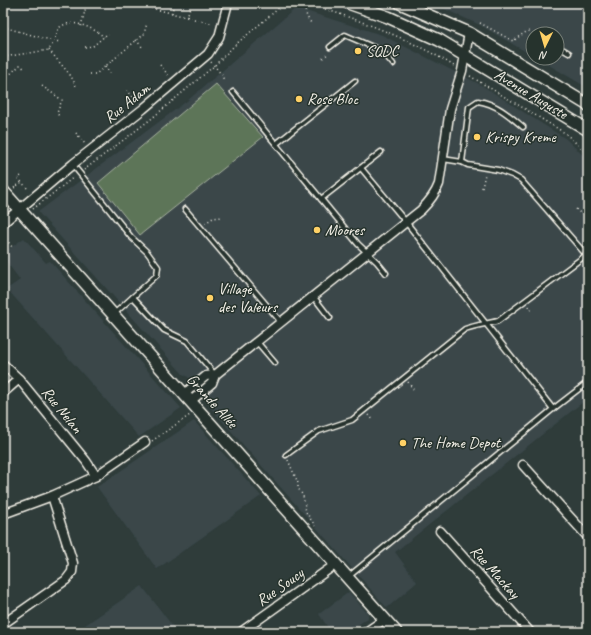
<svg xmlns="http://www.w3.org/2000/svg" width="591" height="635" viewBox="0 0 591 635" font-family="Caveat,sans-serif">
  <style>
    .built { fill: #3a474a }
    .green { fill: #5d7458; stroke: #a8b2a0 }
    .lines { fill: none; stroke-linecap: round; stroke-linejoin: round }
    .lane-casing { stroke: #f4f1e8; stroke-width: 7 }
    .street-casing { stroke: #f4f1e8; stroke-width: 11 }
    .secondary-casing { stroke: #f4f1e8; stroke-width: 14 }
    .path { stroke: #f4f1e8; stroke-width: 1.5; stroke-dasharray: 1 3; stroke-linecap: butt }
    .lane { stroke: #26332d; stroke-width: 4 }
    .street { stroke: #26332d; stroke-width: 8 }
    .secondary { stroke: #26332d; stroke-width: 11 }
    .poi-dot { fill: #ffd166; stroke: #26332d; stroke-width: 1.5 }
    .labels { text-anchor: middle; dominant-baseline: central; stroke-width: 3; stroke-linejoin: round; paint-order: stroke }
    .poi-label { font-size: 16px; fill: #f4f1e8; stroke: #26332d; text-anchor: start }
    .street-label { font-size: 16px; fill: #f4f1e8; stroke: #26332d }
  </style>
  <rect width="100%" height="100%" fill="#2f3c3a"/>
  <filter id="ink" filterUnits="userSpaceOnUse"><feTurbulence type="fractalNoise" baseFrequency=".025" numOctaves="2"/><feDisplacementMap in="SourceGraphic" scale="8" xChannelSelector="R" yChannelSelector="G"/><feConvolveMatrix kernelMatrix="1 2 1 2 8 2 1 2 1" color-interpolation-filters="sRGB"/></filter>
  <g filter="url(#ink)">
    <!-- built -->
    <g class="built">
      <polygon points="431,3 588,3 588,88 537,58 557,58 557,34 533,34 533,56 480,25"/>
      <polygon points="296,8 382,35 481,85 566,139 588,160 588,398 395,552 417,582 387,608 209,406 207,399 188,377 183,374 38,212 187,101"/>
      <polygon points="24,238 46,263 50,261 181,408 139,437 7,289 20,280 3,257 3,253"/>
      <polygon points="194,421 261,496 157,569 97,487"/>
      <polygon points="142,586 177,632 75,632"/>
      <polygon points="349,592 368,614 368,618 347,632 331,632 319,614"/>
    </g>
    <!-- green -->
    <polygon class="green" points="216,84 263,137 140,235 98,183"/>
    <g class="lines">
      <defs>
        <g id="lane">
          <polyline points="557,46 569,53"/>
          <polyline points="330,47 345,35 382,51 393,64"/>
          <polyline points="233,92 358,244 377,262 386,273"/>
          <polyline points="276,144 355,81"/>
          <polyline points="443,159 462,162 468,165 498,170 512,175 521,180 588,257"/>
          <path d="M 462,162 L 469,107 L 478,101 C 497,104 510,116 523,127"/>
          <polyline points="73,165 131,237 147,252 158,267 157,275 114,314"/>
          <polyline points="361,168 406,222 553,409"/>
          <polyline points="321,199 381,152"/>
          <polyline points="185,209 281,322"/>
          <polyline points="313,296 330,318"/>
          <polyline points="133,297 164,330 187,341 215,375"/>
          <polyline points="257,342 275,363"/>
          <path d="M 286,455 L 319,431 L 352,420 L 465,329 C 476,325 487,324 498,321 L 586,255"/>
          <polyline points="348,577 553,409 588,382"/>
        </g>
        <g id="street">
          <polyline points="3,223 73,164 143,109 208,54 219,37 228,3"/>
          <polyline points="3,364 19,379 86,461 96,476"/>
          <polyline points="3,393 19,379"/>
          <path d="M 184,394 L 206,376 L 215,375 L 421,210 C 429,202 435,195 439,184 L 450,109 L 462,71 L 469,33"/>
          <polyline points="191,401 212,383 215,375"/>
          <polyline points="523,465 588,537"/>
          <polyline points="3,514 52,496 96,476 145,442"/>
          <polyline points="440,531 530,632"/>
          <polyline points="3,624 66,580 72,572 73,563 52,496"/>
          <polyline points="241,632 336,564"/>
          <polyline points="366,632 385,619"/>
        </g>
        <g id="secondary">
          <polyline points="348,3 388,17 439,40 588,130"/>
          <polyline points="400,3 469,33 588,105"/>
          <polyline points="3,191 396,632"/>
        </g>
      </defs>
      <!-- lane casing -->
      <use href="#lane" class="lane-casing"/>
      <!-- street casing -->
      <use href="#street" class="street-casing"/>
      <!-- secondary casing -->
      <use href="#secondary" class="secondary-casing"/>
      <!-- path -->
      <g class="path">
        <polyline points="132,3 213,24"/>
        <polyline points="303,3 307,17 311,23"/>
        <path d="M 306,3 C 357,19 409,38 454,66"/>
        <polyline points="172,13 174,3"/>
        <polyline points="187,17 190,7"/>
        <polyline points="480,23 513,41 524,33 532,30"/>
        <polyline points="81,26 87,3"/>
        <path d="M 3,27 L 54,41 C 56,36 56,32 59,28 C 70,17 94,28 104,37"/>
        <polyline points="136,40 143,48"/>
        <polyline points="85,47 93,46 106,35 109,35"/>
        <polyline points="49,50 71,76 76,86"/>
        <polyline points="3,57 49,50 54,41 61,42"/>
        <polyline points="323,58 329,53"/>
        <polyline points="211,62 222,75 224,81"/>
        <polyline points="160,65 169,76"/>
        <polyline points="105,66 110,73"/>
        <polyline points="90,74 96,74 144,34 147,23"/>
        <polyline points="470,76 565,133 588,154"/>
        <polyline points="5,79 20,65 25,69"/>
        <polyline points="42,86 62,100 57,113 59,116"/>
        <polyline points="127,90 137,102"/>
        <polyline points="76,133 85,144"/>
        <polyline points="84,170 151,119 214,66 235,45 285,3"/>
        <polyline points="21,176 18,178 28,189"/>
        <polyline points="14,188 22,182"/>
        <polyline points="482,188 485,174"/>
        <polyline points="33,209 74,177"/>
        <polyline points="576,209 581,214 588,207"/>
        <polyline points="205,223 213,218 222,217"/>
        <polyline points="4,236 12,247"/>
        <polyline points="3,246 6,240"/>
        <polyline points="529,306 532,312"/>
        <polyline points="408,382 413,389"/>
        <polyline points="369,415 374,421"/>
        <polyline points="152,441 190,415"/>
        <polyline points="288,460 298,483 298,488 303,496 306,512 315,526"/>
      </g>
      <!-- lane -->
      <use href="#lane" class="lane"/>
      <!-- street -->
      <use href="#street" class="street"/>
      <!-- secondary -->
      <use href="#secondary" class="secondary"/>
    </g>
  </g>
  <!-- markers -->
  <g class="poi-dot">
    <circle cx="358" cy="51" r="4"/>
    <circle cx="299" cy="99" r="4"/>
    <circle cx="477" cy="137" r="4"/>
    <circle cx="317" cy="230" r="4"/>
    <circle cx="210" cy="298" r="4"/>
    <circle cx="403" cy="443" r="4"/>
  </g>
  <g class="labels">
    <!-- poi labels -->
    <g class="poi-label">
      <text x="366" y="51">SQDC</text>
      <text x="307" y="99">Rose Bloc</text>
      <text x="485" y="137">Krispy Kreme</text>
      <text x="325" y="230">Moores</text>
      <text x="218" y="289">Village<tspan x="218" dy="18">des Valeurs</tspan></text>
      <text x="411" y="443">The Home Depot</text>
    </g>
    <!-- street labels -->
    <g class="street-label">
      <text transform="translate(531 94) rotate(31)">Avenue Auguste</text>
      <text transform="translate(127 103) rotate(-39)">Rue Adam</text>
      <text transform="translate(212 401) rotate(48)">Grande Allée</text>
      <text transform="translate(62 410) rotate(51)">Rue Nelan</text>
      <text transform="translate(495 572) rotate(48)">Rue Mackay</text>
      <text transform="translate(280 587) rotate(-35)">Rue Soucy</text>
    </g>
  </g>
  <!-- margin -->
  <rect width="591" height="635" fill="none" stroke="#26332d" stroke-width="16"/>
  <rect x="8" y="8" width="575" height="619" fill="none" stroke="#f4f1e8" stroke-width="1.5" filter="url(#ink)"/>
  <!-- north arrow -->
  <g transform="translate(545 46) rotate(185)"><circle r="19" fill="#26332d" stroke="#787f78"/>
  <path d="M0-3L7 15L0 10L-7 15Z" fill="#ffd166"/>
  <text y="-6" font-size="11" font-weight="bold" text-anchor="middle" fill="#f4f1e8">N</text>
  </g>
</svg>
